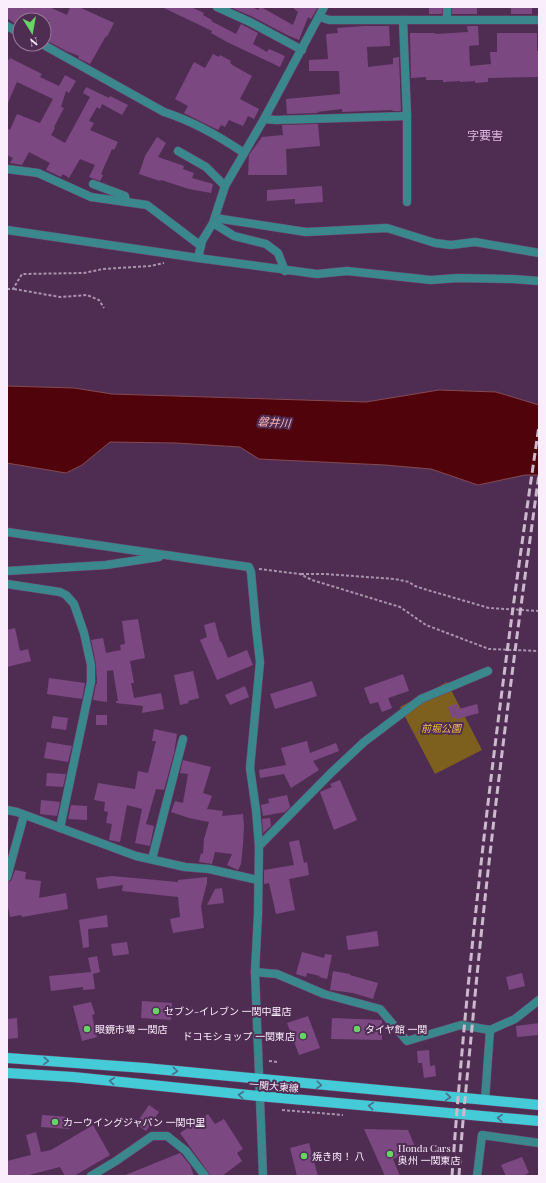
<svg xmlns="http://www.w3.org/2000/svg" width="546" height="1183" viewBox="0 0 546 1183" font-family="'Playfair Display','Noto Sans JP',serif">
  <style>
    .green { fill: #7d601e }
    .water { fill: #51030b; stroke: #844a53 }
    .building { fill: #7c4882 }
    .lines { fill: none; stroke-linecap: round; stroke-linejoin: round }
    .minor-casing { stroke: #6b4c6e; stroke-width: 9 }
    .tertiary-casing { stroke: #6b4c6e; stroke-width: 9 }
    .primary-casing { stroke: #6b4c6e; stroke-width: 11 }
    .path { stroke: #aa94ad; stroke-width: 2; stroke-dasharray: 3 2; stroke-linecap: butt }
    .minor { stroke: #3a878e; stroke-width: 8 }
    .tertiary { stroke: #3a878e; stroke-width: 8 }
    .primary { stroke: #44cbd7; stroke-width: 10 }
    .rail { stroke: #ccb9ce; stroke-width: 3; stroke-dasharray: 8 4; stroke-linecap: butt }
    .oneway { stroke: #4b6c88 }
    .poi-dot { fill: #67d466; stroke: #4f2d53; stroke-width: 1.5 }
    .labels { text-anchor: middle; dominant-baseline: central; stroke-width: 4; stroke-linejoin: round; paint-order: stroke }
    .park-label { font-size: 10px; font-style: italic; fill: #f0bd4e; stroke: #4f2d53 }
    .poi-label { font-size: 10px; fill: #fbeefc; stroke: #4f2d53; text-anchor: start }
    .street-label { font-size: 10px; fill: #fbeefc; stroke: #4f2d53 }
    .water-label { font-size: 11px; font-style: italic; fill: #feb7b2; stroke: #4f2d53 }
    .quarter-label { font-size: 12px; fill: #dfb6e2; stroke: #4f2d53 }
  </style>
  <rect width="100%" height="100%" fill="#4f2d53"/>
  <!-- green -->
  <polygon class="green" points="447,682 482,750 435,774 400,707"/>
  <!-- water -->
  <polygon class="water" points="7,386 74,388 112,394 366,402 439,390 496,392 539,405 539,475 525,475 478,485 431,469 385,465 259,459 240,447 176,443 110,442 82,465 66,473 7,463"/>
  <!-- building -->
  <g class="building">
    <polygon points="7,7 49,7 67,15 70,7 79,7 114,23 107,37 106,36 90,64 78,58 79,56 66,51 44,39 44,32 49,20 20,20 20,27 7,18"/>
    <polygon points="162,7 191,7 204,13 203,15 212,20 211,21 236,34 241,24 258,33 253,44 267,52 269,49 285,56 280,67 227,42 211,33 212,31"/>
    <polygon points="230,7 252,7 258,10 260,7 261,7 293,25 298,12 292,7 318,7 311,19 308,17 299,40 287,35 253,17"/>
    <rect x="429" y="7" width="13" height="7"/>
    <rect x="452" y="7" width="25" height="7"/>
    <rect x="511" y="7" width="21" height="7"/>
    <polygon points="364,26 389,26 390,46 367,47 368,67 393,64 393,58 399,57 401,111 393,111 392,110 342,112 342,109 317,112 318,113 287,114 286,99 340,94 339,71 309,71 309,60 328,59 326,34 338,33 337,28"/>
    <polygon points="467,26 478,26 479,45 469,46 470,66 491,64 490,52 497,52 497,33 537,33 537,51 539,51 539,77 488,78 488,82 475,83 475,81 460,82 460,81 443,82 443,80 426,80 426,77 411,78 410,33 435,33 435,34 468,32"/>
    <polygon points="213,54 219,57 220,55 231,61 230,63 234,66 252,76 240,99 259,109 254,119 248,116 243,126 229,120 225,127 221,125 218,130 184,113 188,106 175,99 194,62 205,68"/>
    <polygon points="10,58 42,74 40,77 59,86 65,75 76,81 69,93 66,91 61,107 64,108 54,127 55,128 51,135 65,143 90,97 83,93 86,87 109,98 110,96 128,105 122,115 102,104 100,109 97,107 89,121 94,123 90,130 118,142 114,150 112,149 101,174 103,175 100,181 89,177 95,165 80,159 69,178 63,174 61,177 46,170 50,163 29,152 22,165 10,163 13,158 7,155 7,128 10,130 17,114 40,123 53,99 17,82 7,105 7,59 9,60"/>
    <polygon points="318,124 320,146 286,149 287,175 248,175 249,155 262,137 283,135 282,125"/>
    <polygon points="157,137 166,143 158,157 184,166 183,169 194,173 192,178 213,184 211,193 189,189 161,180 160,181 139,174 145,156"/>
    <polygon points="322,186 323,202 295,204 295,199 267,201 267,190"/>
    <polygon points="138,619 145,658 130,661 134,683 131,683 134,698 161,693 164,709 142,713 143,706 116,703 116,701 118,701 113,670 107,671 107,702 93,700 96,684 97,684 96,664 91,640 103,638 106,653 121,650 120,645 125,644 122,621"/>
    <polygon points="215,622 220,642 221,641 228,658 247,650 253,665 217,680 200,640 207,637 204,625"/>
    <polygon points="15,628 20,651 28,649 31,661 7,667 7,630"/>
    <polygon points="193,671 199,698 188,701 189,703 180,705 174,675"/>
    <polygon points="403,674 409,691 388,698 392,708 382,712 378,702 370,704 364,688"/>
    <polygon points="49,678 85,683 82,699 47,694"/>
    <polygon points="312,681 317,696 275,709 270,694"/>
    <polygon points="245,686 249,697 230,705 225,695"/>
    <polygon points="457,704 459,709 477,704 479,713 457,719 455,717 452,718 448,707"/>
    <rect x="96" y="715" width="11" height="10"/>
    <polygon points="53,716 68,718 66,730 51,728"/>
    <polygon points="154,729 177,734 174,753 164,790 156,789 146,824 154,826 150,846 135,843 142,809 127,805 120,842 109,840 112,824 106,823 108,812 104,811 105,802 94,800 98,783 135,789 138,771 148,773 156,741 152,741"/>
    <polygon points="307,741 310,753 336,743 339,751 313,761 319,770 291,788 284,774 260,778 259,770 286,765 281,748"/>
    <polygon points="47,742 72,746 68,762 44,758"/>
    <polygon points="183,760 211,767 203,793 212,796 207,809 223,811 222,816 243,814 244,826 243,845 241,864 238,870 227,865 232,854 215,852 212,864 199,862 201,853 203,854 204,839 209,822 189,818 171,812 175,801 183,803 188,774 180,773"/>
    <polygon points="47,773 66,774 63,787 46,786"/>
    <polygon points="340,780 357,820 334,830 320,792 332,787 330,784"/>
    <polygon points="287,795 290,807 285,812 263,816 261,805 269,803 268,799"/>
    <polygon points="41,800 60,802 57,816 40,814"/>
    <polygon points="71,805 87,806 87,820 68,819"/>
    <polygon points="270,818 271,826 263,833 262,819"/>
    <polygon points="299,840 304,863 307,862 309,875 289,879 295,910 276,914 269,883 264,884 264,870 294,865 289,842"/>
    <polygon points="15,870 26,872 25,879 41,881 39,898 66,893 68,909 22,917 21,915 10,917 7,902 7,882 11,881"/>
    <polygon points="112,876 178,882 178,880 207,877 207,883 201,906 204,928 173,933 170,919 180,917 178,897 122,891 123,885 98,889 96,878"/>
    <polygon points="222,888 224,903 207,905 215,889"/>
    <polygon points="107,915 108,927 88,929 89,947 83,948 79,920"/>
    <polygon points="377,931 379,946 348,950 346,936"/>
    <polygon points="127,942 129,954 113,956 111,944"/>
    <polygon points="302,952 324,958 325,954 332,955 327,979 319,977 320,976 307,973 306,977 296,974"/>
    <polygon points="97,956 100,972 93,974 95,989 83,990 83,987 51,991 49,976 91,972 88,958"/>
    <polygon points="333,971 350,974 350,975 378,983 373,999 353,993 330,990"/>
    <polygon points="522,973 525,986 509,990 506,977"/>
    <polygon points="142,1001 172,1003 171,1020 141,1018"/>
    <polygon points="91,1002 95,1014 92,1015 97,1037 82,1041 73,1006"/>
    <polygon points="308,1016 320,1048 299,1055 287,1023"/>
    <polygon points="17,1018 18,1038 7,1039 7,1019"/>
    <polygon points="332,1018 382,1020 382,1040 331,1039"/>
    <polygon points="539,1023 539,1035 517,1037 516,1026"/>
    <polygon points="429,1050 430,1066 435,1065 436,1076 424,1078 422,1063 418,1063 417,1051"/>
    <polygon points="149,1105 159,1112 146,1131 136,1124"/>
    <polygon points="208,1114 215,1124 224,1119 243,1149 237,1153 242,1161 222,1176 211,1176 180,1133"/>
    <polygon points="42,1115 70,1117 69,1129 41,1127"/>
    <polygon points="93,1125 110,1155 74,1176 65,1176 60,1167 25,1176 7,1176 7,1161 31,1155 26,1135 36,1132 41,1152 51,1150"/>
    <polygon points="364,1129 408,1130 416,1149 393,1159 400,1176 385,1176"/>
    <polygon points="309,1143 318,1176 297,1176 290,1148"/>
    <polygon points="180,1153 190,1165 194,1176 123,1176"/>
    <polygon points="522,1157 529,1173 522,1176 506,1176 501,1165"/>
  </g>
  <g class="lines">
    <defs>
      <g id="minor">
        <polyline points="217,7 250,22 302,50"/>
        <polyline points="447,7 447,19"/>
        <polyline points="320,17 329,20 539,20"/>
        <polyline points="403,20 407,116 407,202"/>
        <polyline points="7,26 20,33"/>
        <path d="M 42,44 L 164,112 C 192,121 219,136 244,153"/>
        <polyline points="264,119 276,120 407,116"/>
        <polyline points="178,151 206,167 225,186"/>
        <polyline points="7,169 38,173 91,197 147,205 201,246"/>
        <polyline points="93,184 125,196 126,202"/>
        <polyline points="215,218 306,232 387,228 435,243 451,245 475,242 539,253"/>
        <polyline points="213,223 234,236 266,244 278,253 285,271"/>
        <polyline points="7,230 198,258 317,274 347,271 431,280 458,278 513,279 539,281"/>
        <polyline points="7,532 249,567 251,572 256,627 260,662 250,768 256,810 259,846"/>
        <polyline points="7,571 106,565 159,557"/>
        <polyline points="7,584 60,592 66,595 74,604 84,633 91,665 91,682 60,828"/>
        <polyline points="7,810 17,812 136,856 185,867 209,869 258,880"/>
        <polyline points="259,846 332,772 364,742 421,699 488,671"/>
        <polyline points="152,859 183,739"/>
        <polyline points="7,877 24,815"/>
        <polyline points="255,972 277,974 324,994 380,1009 407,1041 461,1025 490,1030 515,1019 539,1000"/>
        <polyline points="485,1100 490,1030"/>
        <polyline points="91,1176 116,1161 152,1136 167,1136 186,1151 205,1176"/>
        <polyline points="477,1176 482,1135 539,1143"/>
      </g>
      <g id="tertiary">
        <polyline points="198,258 202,241 213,223 225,186 264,119 324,7"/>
        <polyline points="259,846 258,914 255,972 263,1176"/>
      </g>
      <g id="primary">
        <polyline points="7,1058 145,1068 539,1105"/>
        <polyline points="7,1073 73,1077 259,1096 539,1121"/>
      </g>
    </defs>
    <!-- minor casing -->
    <use href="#minor" class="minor-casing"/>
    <!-- tertiary casing -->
    <use href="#tertiary" class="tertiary-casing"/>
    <!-- primary casing -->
    <use href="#primary" class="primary-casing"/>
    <!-- path -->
    <g class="path">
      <polyline points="7,289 13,289 22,274 84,273 103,269 150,266 164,263"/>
      <polyline points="14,289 60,297 87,295 99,300 104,308"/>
      <polyline points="259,569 300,574 312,580 400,607 426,625 489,649 539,651"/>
      <polyline points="301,574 325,574 395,579 409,582 415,586 424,589 489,608 539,611"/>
      <polyline points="269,1061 278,1062"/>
      <polyline points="282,1110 343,1115"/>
    </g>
    <!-- minor -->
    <use href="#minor" class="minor"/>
    <!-- tertiary -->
    <use href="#tertiary" class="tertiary"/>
    <!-- primary -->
    <use href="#primary" class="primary"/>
    <!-- rail -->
    <g class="rail">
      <path d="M 452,1176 C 470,925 502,675 539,426"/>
      <path d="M 459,1176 C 462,1123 468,1070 473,1017 C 490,835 514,655 539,474"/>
    </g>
  </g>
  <!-- one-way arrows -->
  <defs><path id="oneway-chevron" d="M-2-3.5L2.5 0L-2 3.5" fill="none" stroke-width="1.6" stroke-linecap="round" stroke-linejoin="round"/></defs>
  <g class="oneway">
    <use href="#oneway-chevron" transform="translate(46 1061) rotate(4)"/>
    <use href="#oneway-chevron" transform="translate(175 1071) rotate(6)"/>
    <use href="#oneway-chevron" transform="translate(112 1081) rotate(-174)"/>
    <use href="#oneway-chevron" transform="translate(319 1085) rotate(5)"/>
    <use href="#oneway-chevron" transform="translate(241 1095) rotate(-174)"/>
    <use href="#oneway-chevron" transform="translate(448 1097) rotate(5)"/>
    <use href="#oneway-chevron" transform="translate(371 1106) rotate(-175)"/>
    <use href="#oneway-chevron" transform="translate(500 1118) rotate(-175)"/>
  </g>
  <!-- markers -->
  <g class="poi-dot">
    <circle cx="156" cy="1011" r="4"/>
    <circle cx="87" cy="1029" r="4"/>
    <circle cx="357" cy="1029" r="4"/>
    <circle cx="303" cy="1036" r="4"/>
    <circle cx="55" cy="1122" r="4"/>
    <circle cx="390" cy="1154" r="4"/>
    <circle cx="304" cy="1156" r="4"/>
  </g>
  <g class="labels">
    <!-- park labels -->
    <g class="park-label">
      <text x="441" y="728">前堀公園</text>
    </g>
    <!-- poi labels -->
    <g class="poi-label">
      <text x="164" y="1011">セブン-イレブン 一関中里店</text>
      <text x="95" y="1029">眼鏡市場 一関店</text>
      <text x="365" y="1029">タイヤ館 一関</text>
      <text x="295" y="1036" text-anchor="end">ドコモショップ 一関東店</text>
      <text x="63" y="1122">カーウイングジャパン 一関中里</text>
      <text x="398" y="1148">Honda Cars<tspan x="398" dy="12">奥州 一関東店</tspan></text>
      <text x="312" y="1156">焼き肉！ 八</text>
    </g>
    <!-- street labels -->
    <g class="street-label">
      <text transform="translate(274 1086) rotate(5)">一関大東線</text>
    </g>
    <!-- water labels -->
    <g class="water-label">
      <text transform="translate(274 422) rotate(4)">磐井川</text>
    </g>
    <!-- quarter labels -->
    <g class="quarter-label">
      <text x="485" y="135">字要害</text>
    </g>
  </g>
  <!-- border -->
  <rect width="546" height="1183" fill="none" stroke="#fbeefc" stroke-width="16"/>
  <!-- north arrow -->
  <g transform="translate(32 32) rotate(169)"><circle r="19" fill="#4f2d53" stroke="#947a97"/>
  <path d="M0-3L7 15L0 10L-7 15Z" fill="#67d466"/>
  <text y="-6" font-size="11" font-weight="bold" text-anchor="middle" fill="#fbeefc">N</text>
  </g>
</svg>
